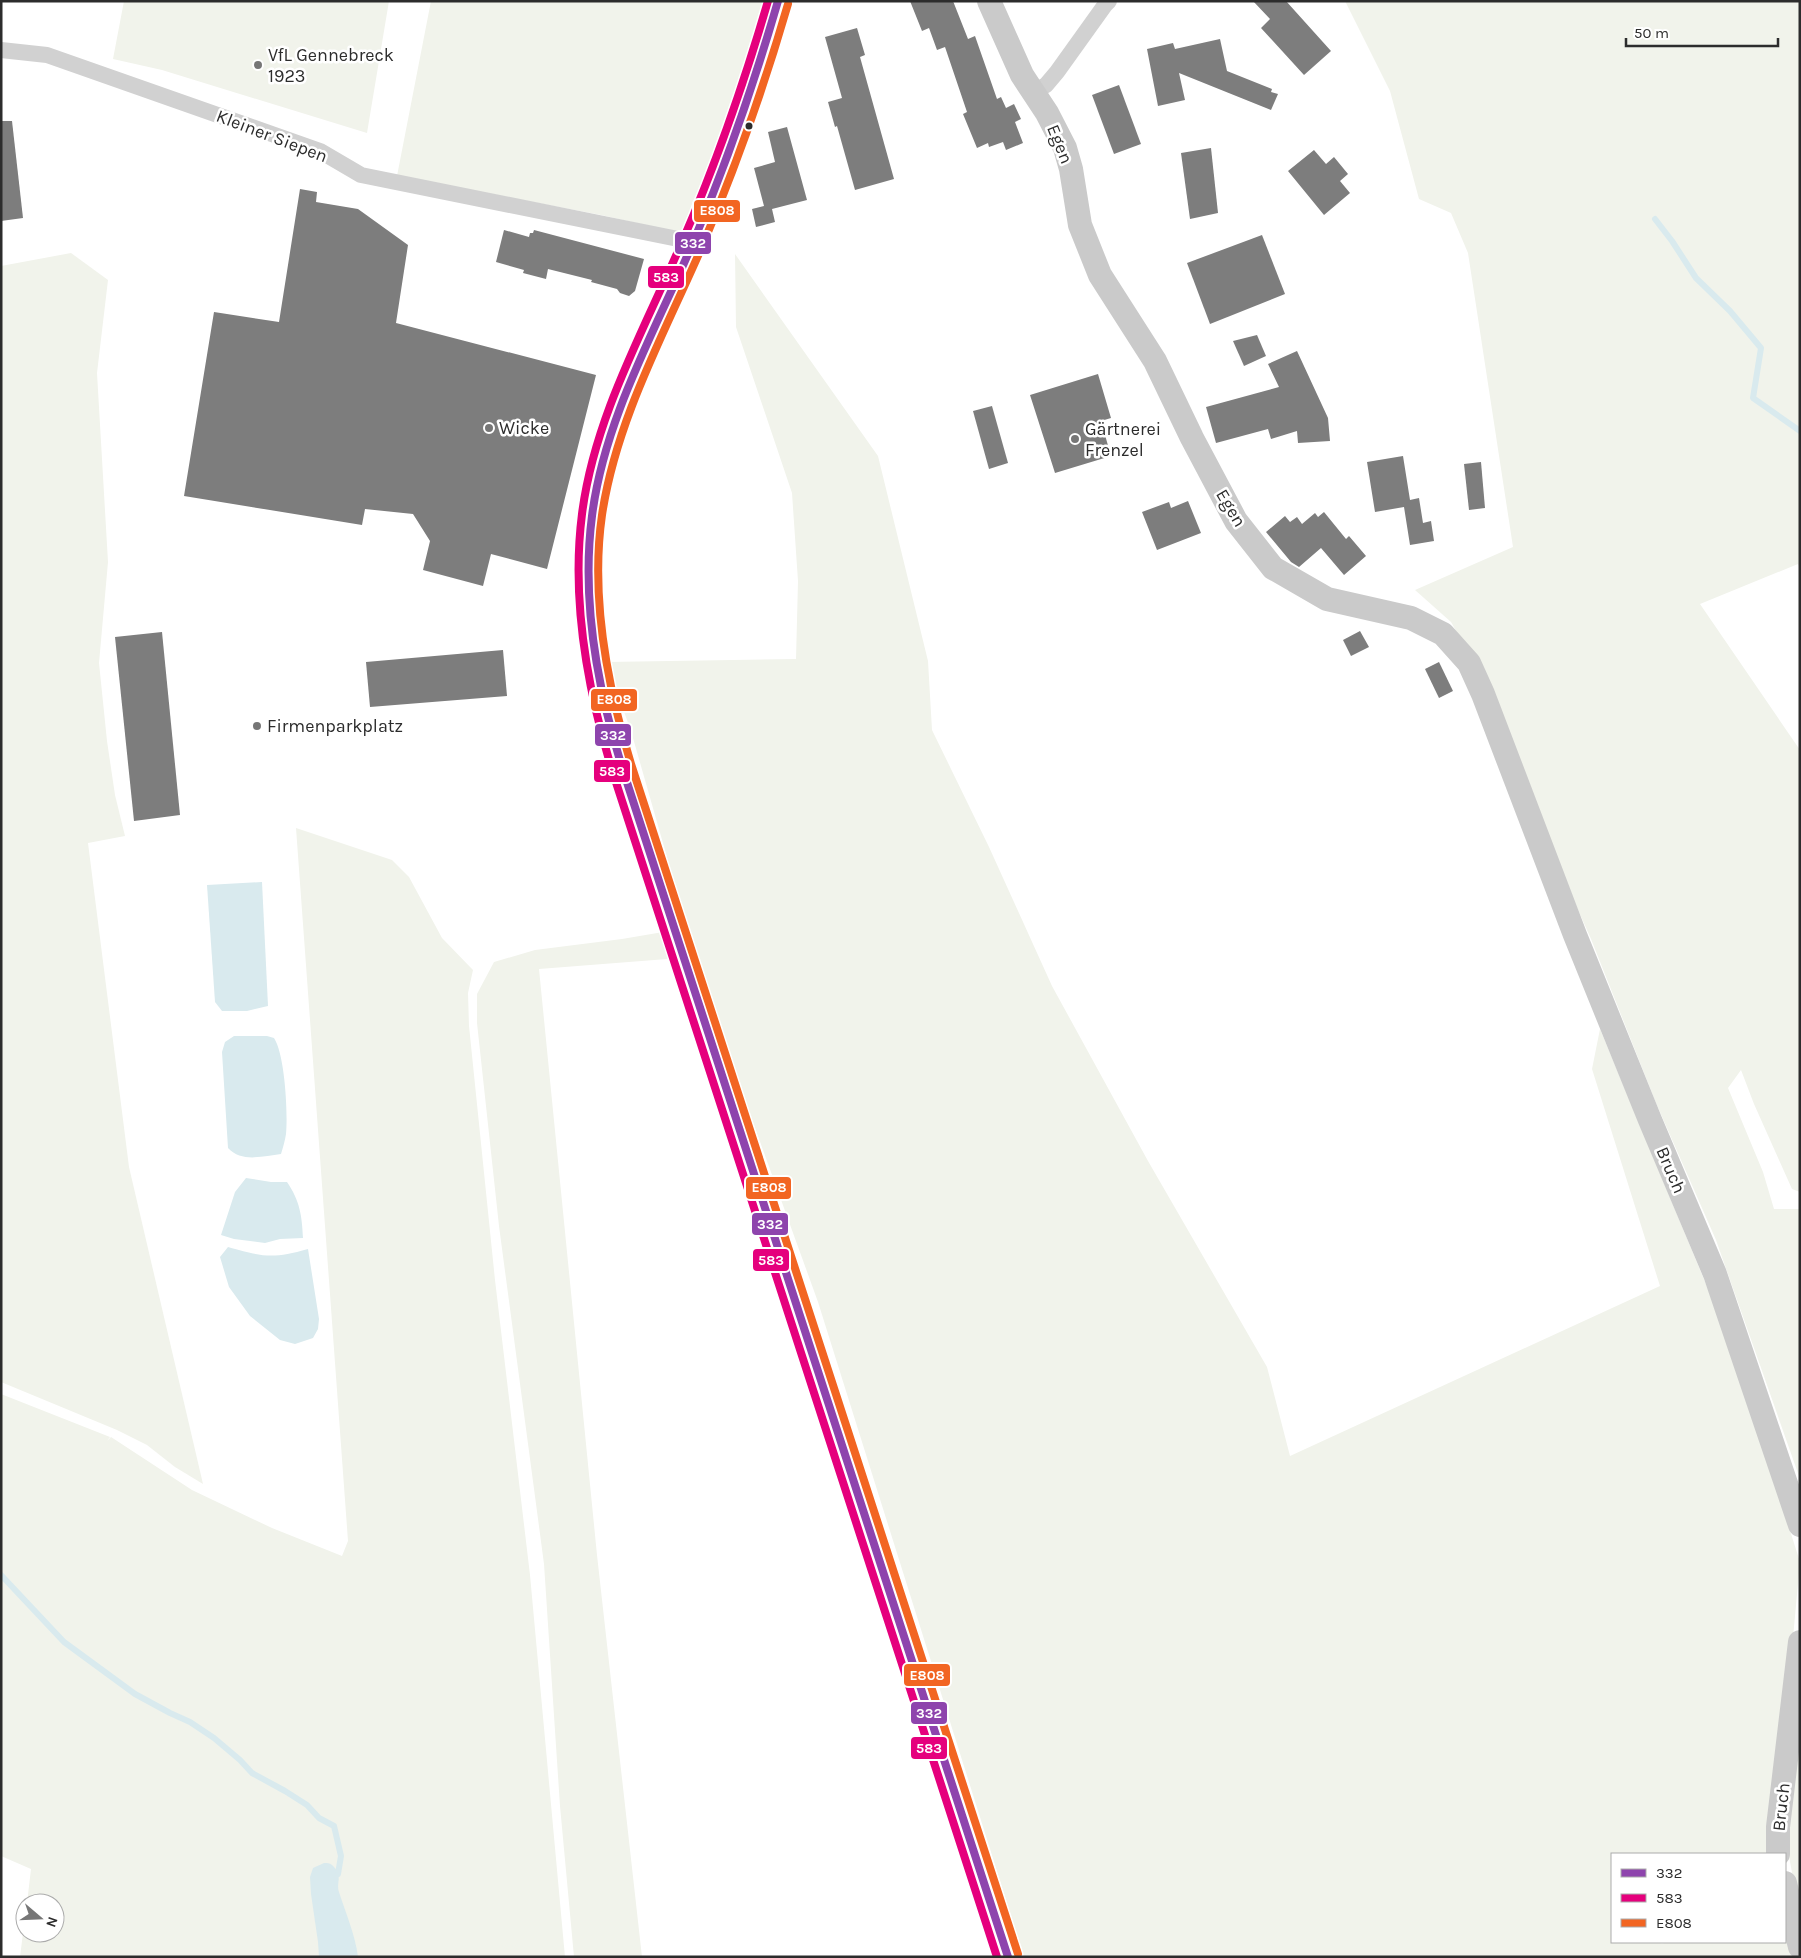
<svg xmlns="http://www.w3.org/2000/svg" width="1801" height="1958" viewBox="0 0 1801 1958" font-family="Karla,sans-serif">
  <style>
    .green { fill: #f1f3eb }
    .water { fill: #d9eaee }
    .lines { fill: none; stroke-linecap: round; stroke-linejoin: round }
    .stream { stroke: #d9eaee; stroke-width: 6 }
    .building { fill: #7d7d7d }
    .street { stroke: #d1d1d1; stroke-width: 16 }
    .secondary { stroke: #cacaca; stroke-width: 24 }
    .bus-1-casing { stroke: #fff; stroke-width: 11 }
    .bus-2-casing { stroke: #fff; stroke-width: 11 }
    .bus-3-casing { stroke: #fff; stroke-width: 11 }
    .bus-1 { stroke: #8e44ad; stroke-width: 8 }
    .bus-2 { stroke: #e5007d; stroke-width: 8 }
    .bus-3 { stroke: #f26522; stroke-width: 8 }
    .poi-dot { fill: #767676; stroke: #fff; stroke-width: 2 }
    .bus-dot { fill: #2c2c2c; stroke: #fff; stroke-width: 2 }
    .labels { text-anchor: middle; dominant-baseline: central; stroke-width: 5; stroke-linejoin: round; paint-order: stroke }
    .poi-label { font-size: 18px; fill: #2c2c2c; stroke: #fff; text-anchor: start }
    .street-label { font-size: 18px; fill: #2c2c2c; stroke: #fff }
    .line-badge { stroke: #fff; stroke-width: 2 }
    .badge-label { font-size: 14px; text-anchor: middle; font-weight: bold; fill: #fff }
  </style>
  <rect width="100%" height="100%" fill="#fff"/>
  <!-- green -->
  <g class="green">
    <polygon points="124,1 389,1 367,133 162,70 113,59"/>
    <polygon points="431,1 765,1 743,85 686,234 601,215 397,176"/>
    <polygon points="1345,1 1800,1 1800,568 1798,564 1700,604 1800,750 1800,1192 1792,1189 1754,1104 1741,1070 1728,1088 1763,1172 1774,1209 1800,1209 1800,1479 1716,1240 1656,1103 1591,939 1554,856 1484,680 1451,622 1415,590 1513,547 1468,253 1451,213 1419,199 1390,91"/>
    <polygon points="71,253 108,280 97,373 108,562 99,663 107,741 115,795 125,836 88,843 129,1167 203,1484 175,1467 147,1445 117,1430 1,1382 1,266"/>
    <polygon points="735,254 878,456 928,661 932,730 989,847 1052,986 1148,1161 1267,1367 1290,1456 1660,1286 1592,1069 1600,1029 1730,1342 1800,1562 1773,1854 1612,1854 1612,1942 1656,1942 1664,1944 1657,1942 1785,1942 1785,1926 1792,1957 1024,1957 818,1302 704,987 631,731 606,662 796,659 798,581 792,493 736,327"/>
    <polygon points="296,828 392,860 409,877 442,938 473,970 468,993 469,1026 495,1280 530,1575 565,1957 20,1957 25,1917 25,1933 55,1933 55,1903 27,1903 31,1869 1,1856 1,1394 110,1437 107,1441 111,1437 192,1490 272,1528 342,1556 348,1541"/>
    <polygon points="669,931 680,958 539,969 597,1555 642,1957 574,1957 560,1806 544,1564 499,1226 477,1023 477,994 494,962 535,950 622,939"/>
    <polygon points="1800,1733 1800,1915 1785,1835"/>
  </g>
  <!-- water -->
  <g class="water">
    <polygon points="262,882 268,1006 247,1011 222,1011 215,1002 207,885"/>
    <path d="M 234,1036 L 267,1036 L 274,1038 C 285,1055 288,1113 286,1134 C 285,1141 283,1147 281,1154 C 263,1156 242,1163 228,1148 L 222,1052 L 225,1042 Z"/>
    <path d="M 246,1178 L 271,1182 L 287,1182 C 300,1201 302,1216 303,1238 L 280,1239 L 265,1243 L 234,1239 L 221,1235 L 235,1192 Z"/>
    <path d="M 228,1247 C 263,1257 273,1259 308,1249 L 319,1319 L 318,1329 L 313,1338 L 295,1344 L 280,1340 L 250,1316 L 229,1287 L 220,1257 Z"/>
    <path d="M 324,1863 C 328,1863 331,1863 334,1867 C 343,1877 336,1882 339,1892 C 346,1914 355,1934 358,1957 L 319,1957 L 318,1942 L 311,1894 L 310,1877 L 313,1868 Z"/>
  </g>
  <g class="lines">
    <!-- stream -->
    <g class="stream">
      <polyline points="1655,219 1672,241 1696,278 1730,311 1761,348 1753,398 1800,431"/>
      <polyline points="1,1575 64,1642 135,1694 170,1713 190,1722 214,1738 240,1760 252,1773 285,1791 307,1805 319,1818 334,1826 341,1856 338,1874"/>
    </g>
  </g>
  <!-- building -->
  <g class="building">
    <polygon points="910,1 953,1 968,39 975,36 997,99 1001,97 1006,108 1014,104 1021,119 1015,122 1023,143 1006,150 1003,142 989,147 988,143 977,148 963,114 967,112 945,47 937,50 929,28 922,31"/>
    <polygon points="1253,1 1286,1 1331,51 1304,75 1261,28 1270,19"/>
    <polygon points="857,28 865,55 860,57 894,179 855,190 837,126 835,127 828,102 842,98 825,37"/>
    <polygon points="1220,39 1227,71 1272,89 1271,92 1278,94 1271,110 1179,73 1185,100 1158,106 1147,49 1173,43 1175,49"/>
    <polygon points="1119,85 1141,144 1114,154 1092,95"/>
    <polygon points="1,121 12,121 23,218 1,221"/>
    <polygon points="787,127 807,200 772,209 775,222 756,227 752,209 764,206 754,168 775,162 768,132"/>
    <polygon points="1211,148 1218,213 1190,219 1181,153"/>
    <polygon points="1314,150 1326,164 1334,157 1348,174 1340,181 1350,193 1324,215 1288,171"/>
    <polygon points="300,189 317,192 316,202 358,209 408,245 396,323 596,375 547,569 491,554 483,586 423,570 430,541 413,514 365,509 362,525 184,496 214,312 279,322"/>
    <polygon points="504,230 529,237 530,233 533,233 534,230 644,259 635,291 629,296 620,293 617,289 591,282 592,280 548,269 546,279 523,273 524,270 496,262"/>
    <polygon points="1262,235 1285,294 1210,324 1187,263"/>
    <polygon points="1257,335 1266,356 1244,366 1233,341"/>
    <polygon points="1297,351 1328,418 1330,441 1298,443 1297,431 1271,439 1268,429 1216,443 1206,407 1279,387 1268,364"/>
    <polygon points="1098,374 1111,418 1101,421 1111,456 1055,473 1030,395"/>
    <polygon points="992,406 1008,463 989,469 973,411"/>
    <polygon points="1403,456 1410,500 1419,498 1423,523 1431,521 1434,541 1410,545 1404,507 1375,512 1367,462"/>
    <polygon points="1481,462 1485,508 1469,510 1464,464"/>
    <polygon points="1188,501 1201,533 1157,550 1142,512 1169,502 1171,508"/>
    <polygon points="1324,512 1346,539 1349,536 1366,556 1344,575 1321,548 1299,567 1291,562 1266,532 1285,516 1290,522 1297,517 1302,524 1315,513 1318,517"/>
    <polygon points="1360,631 1369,647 1351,656 1343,640"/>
    <polygon points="162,632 180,815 134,821 115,637"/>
    <polygon points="503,650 507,696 370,707 366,662"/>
    <polygon points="1439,662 1453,691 1439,698 1425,669"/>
  </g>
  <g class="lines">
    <!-- street -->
    <g class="street">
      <polyline points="1,50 47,55 320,151 361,175 693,242"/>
      <polyline points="1034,92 1046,85 1057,72 1105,5 1109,1"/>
    </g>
    <!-- secondary -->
    <g class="secondary">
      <path d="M 778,1 C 755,84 725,165 692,244 C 655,331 605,419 592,514 C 582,582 593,653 608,719 C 618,761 635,806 648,847 C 677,939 707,1031 737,1122 C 828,1400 918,1678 1008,1957"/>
      <polyline points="989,1 1022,75 1047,113 1065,148 1071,169 1080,225 1100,275 1155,361 1192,438 1236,521 1273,568 1327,599 1411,618 1443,634 1469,663 1483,694 1575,935 1650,1120 1715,1274 1800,1525"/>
      <polyline points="1778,1854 1778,1827 1800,1642"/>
      <polyline points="1785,1883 1800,1947"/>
    </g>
    <defs>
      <path id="bus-1" d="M 778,1 C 754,84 726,165 692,245 C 654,333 604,420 592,516 C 581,601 597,687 622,767 L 1008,1957"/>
      <path id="bus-2" d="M 768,1 C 744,83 716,164 682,242 C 644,330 594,418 582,514 C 571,600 587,688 612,770 L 997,1957"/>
      <path id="bus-3" d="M 788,4 C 764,87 735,169 701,249 C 663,336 616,421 602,515 C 590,598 607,685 631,764 L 1018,1954"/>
    </defs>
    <!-- bus-1 casing -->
    <use href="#bus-1" class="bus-1-casing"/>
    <!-- bus-2 casing -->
    <use href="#bus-2" class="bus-2-casing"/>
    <!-- bus-3 casing -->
    <use href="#bus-3" class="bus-3-casing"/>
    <!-- bus-1 -->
    <use href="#bus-1" class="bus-1"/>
    <!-- bus-2 -->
    <use href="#bus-2" class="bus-2"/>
    <!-- bus-3 -->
    <use href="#bus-3" class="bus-3"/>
  </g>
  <!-- markers -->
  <g class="poi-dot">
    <circle cx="258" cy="65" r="5"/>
    <circle cx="489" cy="428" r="5"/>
    <circle cx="1075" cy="439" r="5"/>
    <circle cx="257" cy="726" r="5"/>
  </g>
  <circle class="bus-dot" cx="749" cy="126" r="4.5"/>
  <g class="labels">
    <!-- poi labels -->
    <g class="poi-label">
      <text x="268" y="55">VfL Gennebreck<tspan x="268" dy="21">1923</tspan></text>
      <text x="499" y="428">Wicke</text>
      <text x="1085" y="429">Gärtnerei<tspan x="1085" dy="21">Frenzel</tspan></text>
      <text x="267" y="726">Firmenparkplatz</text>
    </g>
    <!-- street labels -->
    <g class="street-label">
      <text transform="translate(272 136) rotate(21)">Kleiner Siepen</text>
      <text transform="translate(1060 144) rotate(68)">Egen</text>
      <text transform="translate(1231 508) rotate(59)">Egen</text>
      <text transform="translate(1671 1170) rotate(67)">Bruch</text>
      <text transform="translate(1781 1807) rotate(-84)">Bruch</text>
    </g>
  </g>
  <g class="line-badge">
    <rect x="693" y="199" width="48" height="24" rx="5" fill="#f26522"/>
    <rect x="674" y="231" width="38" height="24" rx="5" fill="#8e44ad"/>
    <rect x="647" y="265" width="38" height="24" rx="5" fill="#e5007d"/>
    <rect x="590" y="688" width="48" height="24" rx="5" fill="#f26522"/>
    <rect x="594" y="723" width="38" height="24" rx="5" fill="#8e44ad"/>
    <rect x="593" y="759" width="38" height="24" rx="5" fill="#e5007d"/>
    <rect x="745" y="1176" width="47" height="24" rx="5" fill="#f26522"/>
    <rect x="751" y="1212" width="38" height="24" rx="5" fill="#8e44ad"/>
    <rect x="752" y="1248" width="38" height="24" rx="5" fill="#e5007d"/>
    <rect x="903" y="1663" width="48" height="24" rx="5" fill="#f26522"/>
    <rect x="910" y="1701" width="38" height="24" rx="5" fill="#8e44ad"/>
    <rect x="910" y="1736" width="38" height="24" rx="5" fill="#e5007d"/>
  </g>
  <g class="badge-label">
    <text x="717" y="215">E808</text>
    <text x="693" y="248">332</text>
    <text x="666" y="282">583</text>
    <text x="614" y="704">E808</text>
    <text x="613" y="740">332</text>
    <text x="612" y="776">583</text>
    <text x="769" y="1192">E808</text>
    <text x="770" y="1229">332</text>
    <text x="771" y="1265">583</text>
    <text x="927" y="1680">E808</text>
    <text x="929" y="1718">332</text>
    <text x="929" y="1753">583</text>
  </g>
  <!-- border -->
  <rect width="1801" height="1958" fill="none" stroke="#2c2c2c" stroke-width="5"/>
  <!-- legend -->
  <rect x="1611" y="1853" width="175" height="90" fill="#ffffff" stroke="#ababab"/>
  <rect x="1621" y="1869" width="25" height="8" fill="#8e44ad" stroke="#ababab"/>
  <text x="1656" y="1878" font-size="15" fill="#2c2c2c">332</text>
  <rect x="1621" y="1894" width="25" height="8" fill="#e5007d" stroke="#ababab"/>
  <text x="1656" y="1903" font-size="15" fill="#2c2c2c">583</text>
  <rect x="1621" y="1919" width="25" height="8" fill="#f26522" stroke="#ababab"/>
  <text x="1656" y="1928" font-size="15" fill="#2c2c2c">E808</text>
  <!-- north arrow -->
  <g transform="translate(40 1918) rotate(109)"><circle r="24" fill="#ffffff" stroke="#ababab"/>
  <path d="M0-4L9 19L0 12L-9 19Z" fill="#767676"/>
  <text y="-8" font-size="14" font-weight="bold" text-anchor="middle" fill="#2c2c2c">N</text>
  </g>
  <!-- scale -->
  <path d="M1626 38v8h152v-8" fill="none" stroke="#2c2c2c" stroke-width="2.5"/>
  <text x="1634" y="38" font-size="15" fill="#2c2c2c" stroke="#ffffff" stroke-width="4" paint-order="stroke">50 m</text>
</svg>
